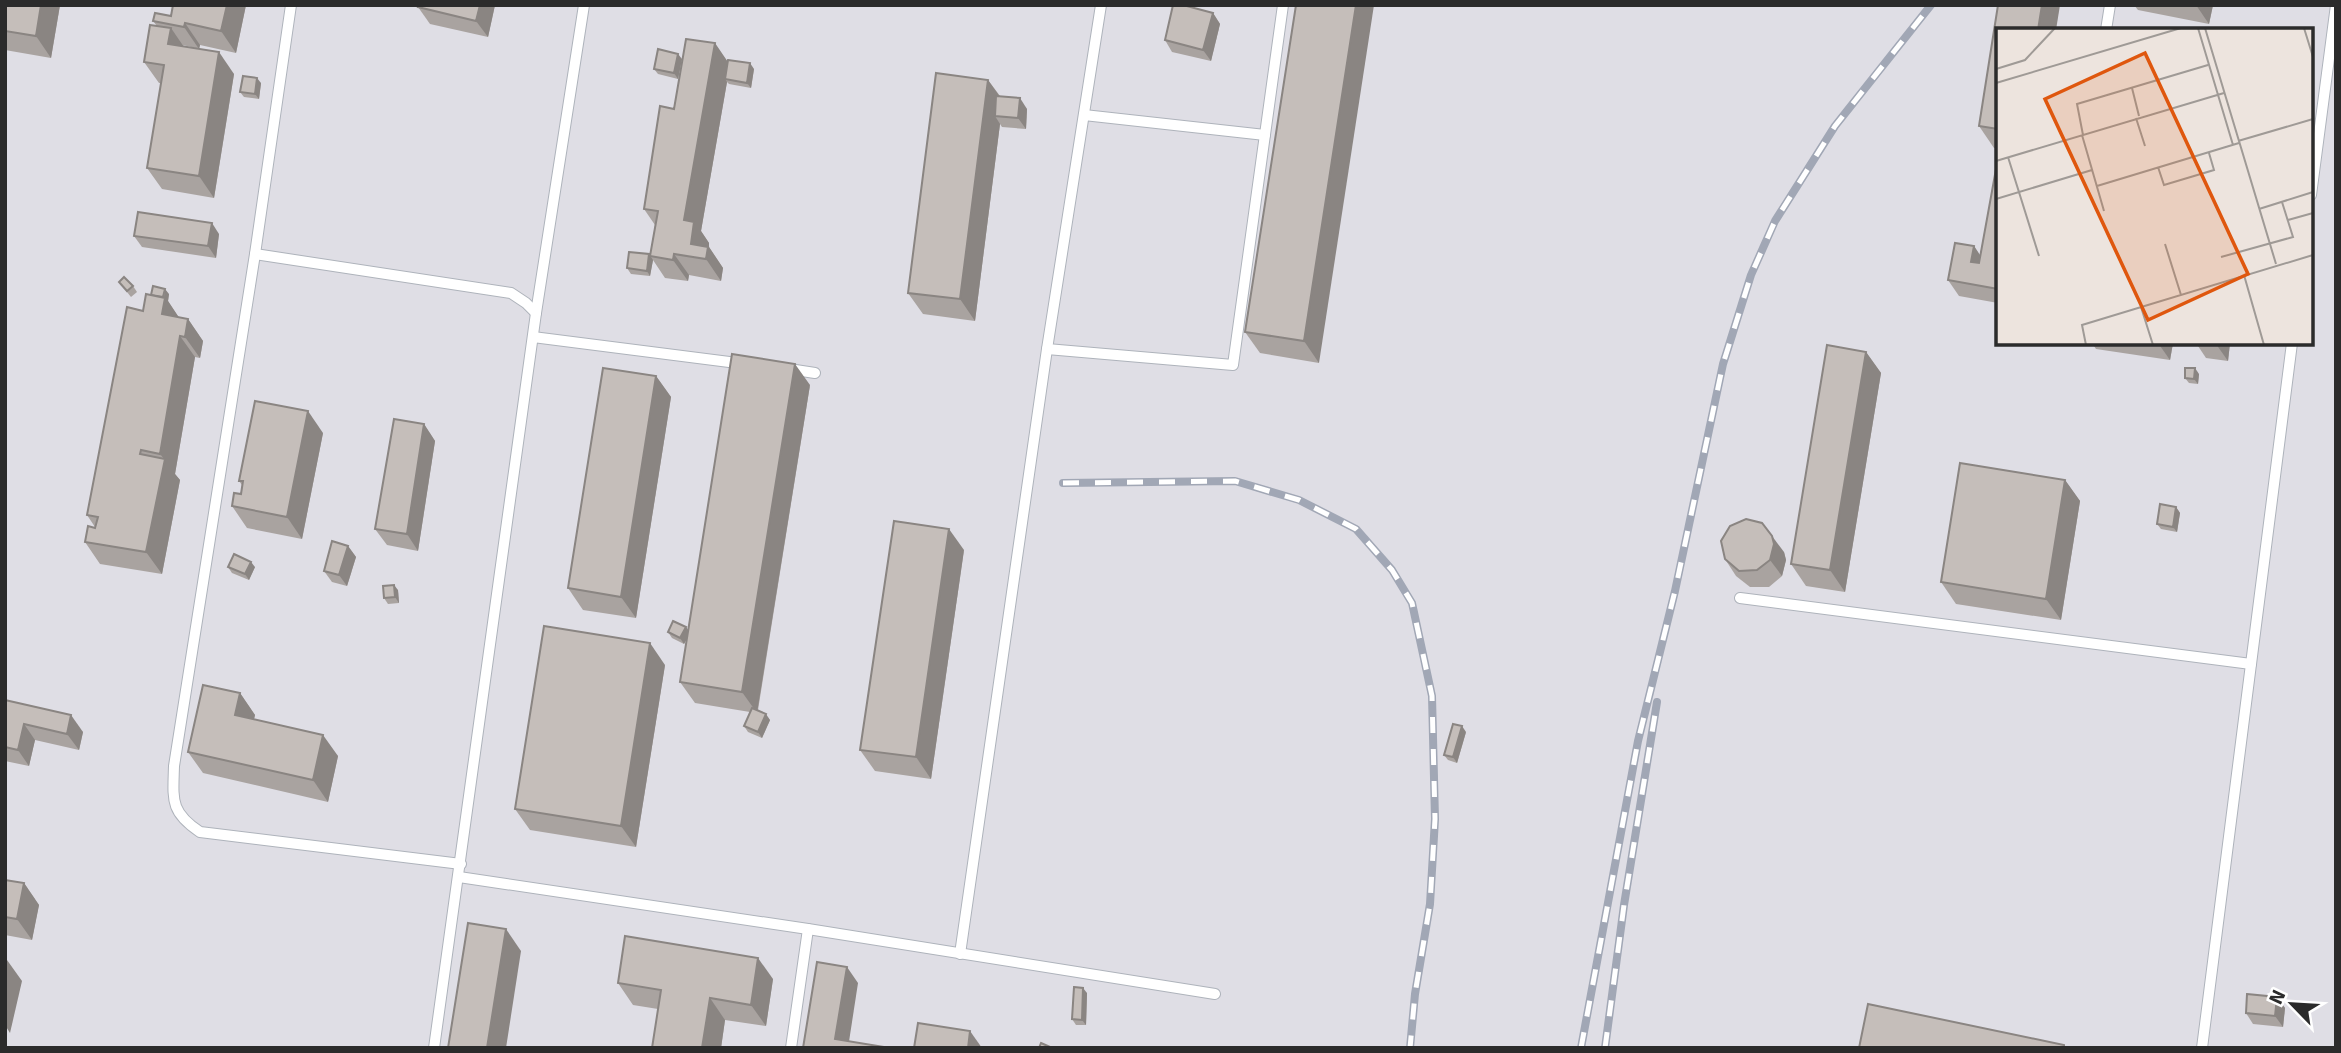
<svg xmlns="http://www.w3.org/2000/svg" width="2341" height="1053" viewBox="0 0 2341 1053" font-family="Signika,sans-serif">
  <style>
    .industrial { fill: #dfdee5; fill-rule: evenodd }
    .lines { fill: none; stroke-linecap: round; stroke-linejoin: round }
    .service-casing { stroke: #aeb3bb; stroke-width: 12 }
    .service { stroke: #fff; stroke-width: 10 }
    .rail-casing { stroke: #a1a7b5; stroke-width: 8 }
    .rail { stroke: #fff; stroke-width: 5; stroke-dasharray: 16; stroke-linecap: butt }
    .wall { fill: #a9a3a0 }
    .shaded-wall { fill: #8a8582 }
    .building { fill: #c5beba; stroke: #8a8582; stroke-width: 2 }
    .inset-road { fill: none; stroke: #9f9a96; stroke-width: 2 }
    .view { fill: #df570e; fill-opacity: 0.15; stroke: #df570e; stroke-width: 3.5 }
    .inset-edge { fill: none; stroke: #2b2b2b; stroke-width: 3.5 }
  </style>
  <rect width="100%" height="100%" fill="#ede4de"/>
  <!-- industrial -->
  <path class="industrial" d="M 5,5 L 2336,5 L 2336,1048 L 5,1048 ZM 1998,30 L 2311,30 L 2311,343 L 1998,343 Z"/>
  <g class="lines">
    <defs>
      <g id="service">
        <path d="M 291,5 L 255,254 L 174,766 C 173,800 170,812 200,832 L 461,864"/>
        <polyline points="2106,30 2110,5"/>
        <polyline points="1084,115 1265,135"/>
        <polyline points="2311,195 2336,5"/>
        <polyline points="255,254 511,293 526,303 536,313"/>
        <polyline points="533,337 745,364"/>
        <polyline points="1047,349 1233,365 1283,5"/>
        <polyline points="789,369 815,373"/>
        <polyline points="1740,598 2251,664"/>
        <polyline points="459,877 808,929 1215,994"/>
        <polyline points="960,954 1047,349 1101,5"/>
        <polyline points="434,1048 536,313 584,5"/>
        <polyline points="791,1048 808,929"/>
        <polyline points="2202,1048 2292,343"/>
      </g>
    </defs>
    <!-- service casing -->
    <use href="#service" class="service-casing"/>
    <!-- service -->
    <use href="#service" class="service"/>
    <defs>
      <g id="rail">
        <polyline points="1063,483 1235,481 1299,500 1356,529 1392,570 1412,603 1432,696 1435,819 1430,904 1415,994 1410,1048"/>
        <polyline points="1581,1048 1638,741 1675,591 1723,364 1751,275 1775,221 1835,126 1931,5"/>
        <polyline points="1605,1048 1624,905 1657,702"/>
      </g>
    </defs>
    <!-- rail casing -->
    <use href="#rail" class="rail-casing"/>
    <!-- rail -->
    <use href="#rail" class="rail"/>
  </g>
  <!-- wall -->
  <g class="wall">
    <polygon points="5,5 60,5 51,58 5,50"/>
    <polygon points="173,5 246,5 236,53 200,45 199,49 183,45 184,47 234,74 214,198 162,189 147,168 161,83 159,83 144,62 157,26 153,21 171,16"/>
    <polygon points="495,5 488,37 430,24 418,7"/>
    <polygon points="1296,5 1319,363 1260,353 1245,332"/>
    <polygon points="2134,5 2213,5 2209,24 2138,10"/>
    <polygon points="1213,13 1220,24 1211,61 1172,52 1165,40"/>
    <polygon points="1998,30 1998,148 1994,148 1979,126"/>
    <polygon points="682,59 678,79 658,74 654,69"/>
    <polygon points="728,62 754,69 751,88 729,84 727,82 701,231 709,243 709,247 723,268 721,281 689,275 688,281 665,278 653,260 650,276 631,274 627,268 650,256 655,225 644,209 674,109"/>
    <polygon points="988,80 1000,96 1027,109 1026,129 1002,127 1000,124 975,321 923,314 908,293"/>
    <polygon points="261,83 259,99 244,97 240,92"/>
    <polygon points="1998,158 1998,303 1959,296 1948,280 1974,246 1980,255"/>
    <polygon points="219,234 216,258 142,247 134,236"/>
    <polygon points="119,282 133,286 137,292 131,297"/>
    <polygon points="169,294 168,301 179,318 188,319 203,341 200,358 195,357 175,474 180,480 162,574 100,564 85,542 95,527 87,515 143,311 151,295"/>
    <polygon points="2092,343 2173,343 2170,360 2096,349"/>
    <polygon points="2196,343 2230,343 2228,361 2206,358"/>
    <polygon points="1866,352 1881,373 1845,592 1806,586 1791,564"/>
    <polygon points="2199,374 2198,384 2189,383 2185,378"/>
    <polygon points="656,376 671,397 636,618 583,610 568,588"/>
    <polygon points="810,385 758,710 770,720 762,738 748,732 744,726 750,712 695,703 680,682 687,639 684,644 672,638 668,632 686,627 688,630"/>
    <polygon points="424,424 435,441 418,551 387,545 375,529"/>
    <polygon points="323,433 302,539 247,528 232,506 241,494 242,485 239,481"/>
    <polygon points="2065,480 2080,501 2061,620 1956,604 1941,582"/>
    <polygon points="2176,507 2180,513 2177,532 2161,529 2157,524"/>
    <polygon points="348,546 356,557 347,586 332,582 324,571"/>
    <polygon points="964,550 931,779 875,771 860,750"/>
    <polygon points="1784,552 1786,560 1782,576 1769,587 1750,587 1736,576 1725,559"/>
    <polygon points="228,567 255,567 249,580 232,573"/>
    <polygon points="398,590 399,603 388,604 384,598"/>
    <polygon points="665,665 636,847 530,830 515,809"/>
    <polygon points="240,693 255,715 254,719 338,756 328,802 203,773 188,752"/>
    <polygon points="5,700 83,732 79,750 35,740 29,766 5,761"/>
    <polygon points="1466,732 1457,763 1448,760 1444,755"/>
    <polygon points="5,880 24,883 39,905 32,940 5,935"/>
    <polygon points="773,979 766,1026 725,1020 721,1048 652,1048 658,1009 633,1005 618,983"/>
    <polygon points="1087,993 1086,1025 1076,1025 1072,1019"/>
    <polygon points="2277,997 2285,1008 2283,1027 2253,1024 2246,1013"/>
  </g>
  <!-- shaded-wall -->
  <g class="shaded-wall">
    <polygon points="41,5 60,5 51,58 36,36"/>
    <polygon points="227,5 246,5 236,53 221,31"/>
    <polygon points="480,5 495,5 488,37 476,21"/>
    <polygon points="1356,5 1374,5 1319,363 1304,341"/>
    <polygon points="2042,5 2060,5 2056,30 2038,30"/>
    <polygon points="2196,5 2213,5 2209,24"/>
    <polygon points="1213,13 1220,24 1211,61 1203,50"/>
    <polygon points="185,23 200,45 199,49 184,27"/>
    <polygon points="171,28 186,50 168,44"/>
    <polygon points="715,43 730,65 725,79 727,82 701,231 709,243 709,247 723,268 721,281 706,259 691,244 684,220"/>
    <polygon points="219,52 234,74 214,198 199,176"/>
    <polygon points="678,54 682,59 678,79 674,73"/>
    <polygon points="750,63 754,69 751,88 747,83"/>
    <polygon points="257,78 261,83 259,99 255,94"/>
    <polygon points="988,80 1003,101 995,116 1000,124 975,321 960,299"/>
    <polygon points="1020,98 1027,109 1026,129 1018,118"/>
    <polygon points="212,223 219,234 216,258 208,246"/>
    <polygon points="1974,246 1985,263 1983,278 1971,262"/>
    <polygon points="649,254 653,260 650,276 647,271"/>
    <polygon points="674,254 689,275 688,281 673,260"/>
    <polygon points="165,289 169,294 168,301 180,319 162,314"/>
    <polygon points="188,319 203,341 200,358 185,337"/>
    <polygon points="180,336 195,357 175,474 180,480 162,574 146,552 165,460 160,454"/>
    <polygon points="2158,343 2173,343 2170,360"/>
    <polygon points="2216,343 2230,343 2228,361 2216,344"/>
    <polygon points="1866,352 1881,373 1845,592 1830,570"/>
    <polygon points="795,364 810,385 757,713 742,692"/>
    <polygon points="2195,368 2199,374 2198,384 2194,379"/>
    <polygon points="656,376 671,397 636,618 621,597"/>
    <polygon points="308,411 323,433 302,539 287,517"/>
    <polygon points="424,424 435,441 418,551 407,534"/>
    <polygon points="2065,480 2080,501 2061,620 2046,599"/>
    <polygon points="2176,507 2180,513 2177,532 2173,527"/>
    <polygon points="949,529 964,550 931,779 916,757"/>
    <polygon points="1772,536 1784,552 1786,560 1782,576 1770,560"/>
    <polygon points="348,546 356,557 347,586 339,575"/>
    <polygon points="251,562 255,567 249,580 245,574"/>
    <polygon points="394,585 398,590 399,603 395,597"/>
    <polygon points="686,627 690,633 684,644 680,638"/>
    <polygon points="650,643 665,665 636,847 621,826"/>
    <polygon points="240,693 255,715 250,736 235,715"/>
    <polygon points="766,714 770,720 762,738 758,732"/>
    <polygon points="71,715 83,732 79,750 67,734"/>
    <polygon points="24,724 35,740 29,766 18,750"/>
    <polygon points="1462,726 1466,732 1457,763 1453,757"/>
    <polygon points="323,735 338,756 328,802 313,780"/>
    <polygon points="24,883 39,905 32,940 17,919"/>
    <polygon points="506,929 521,951 506,1048 487,1048"/>
    <polygon points="758,958 773,979 766,1026 751,1005"/>
    <polygon points="7,960 22,981 10,1033 5,1025 5,966"/>
    <polygon points="847,967 858,983 848,1048 835,1039"/>
    <polygon points="1083,988 1087,993 1086,1025 1082,1020"/>
    <polygon points="2277,997 2285,1008 2283,1027 2275,1016"/>
    <polygon points="710,998 725,1020 721,1048 702,1048"/>
    <polygon points="970,1031 982,1048 968,1048"/>
  </g>
  <!-- building -->
  <g class="building">
    <polygon points="5,5 41,5 36,36 5,31"/>
    <polygon points="173,5 227,5 221,31 185,23 184,27 153,21 155,13 171,16"/>
    <polygon points="419,5 480,5 476,21 418,7"/>
    <polygon points="1173,5 1183,5 1213,13 1203,50 1165,40"/>
    <polygon points="1296,5 1356,5 1304,341 1245,332"/>
    <polygon points="1998,5 2042,5 2038,30 1998,30 1998,129 1979,126"/>
    <polygon points="150,25 171,28 168,44 219,52 199,176 147,168 164,65 144,62"/>
    <polygon points="686,39 715,43 684,220 694,222 691,244 708,247 706,259 674,254 673,260 650,256 658,211 644,209 660,106 674,109"/>
    <polygon points="658,49 678,54 674,73 654,69"/>
    <polygon points="728,60 750,63 747,83 725,79"/>
    <polygon points="936,73 988,80 960,299 908,293"/>
    <polygon points="243,76 257,78 255,94 240,92"/>
    <polygon points="996,96 1020,98 1018,118 995,116"/>
    <polygon points="1998,158 1998,289 1948,280 1955,243 1974,246 1971,262 1979,263"/>
    <polygon points="138,212 212,223 208,246 134,236"/>
    <polygon points="629,252 649,254 647,271 627,268"/>
    <polygon points="124,277 133,286 127,291 119,282"/>
    <polygon points="153,286 165,289 163,297 151,295"/>
    <polygon points="146,294 165,298 162,314 188,319 185,337 180,336 160,454 141,450 140,454 165,459 146,552 85,542 88,526 95,528 98,517 87,515 127,307 143,311"/>
    <polygon points="1827,345 1866,352 1830,570 1791,564"/>
    <polygon points="732,354 795,364 742,692 680,682"/>
    <polygon points="603,368 656,376 621,597 568,588"/>
    <polygon points="2185,368 2195,368 2194,379 2185,378"/>
    <polygon points="255,401 308,411 287,517 232,506 234,493 241,494 243,481 239,481"/>
    <polygon points="394,419 424,424 407,534 375,529"/>
    <polygon points="1960,463 2065,480 2046,599 1941,582"/>
    <polygon points="2160,504 2176,507 2173,527 2157,524"/>
    <polygon points="1746,519 1762,523 1772,536 1774,544 1770,560 1757,570 1739,571 1725,559 1721,541 1730,526"/>
    <polygon points="894,521 949,529 916,757 860,750"/>
    <polygon points="332,541 348,546 339,575 324,571"/>
    <polygon points="234,554 251,562 245,574 228,567"/>
    <polygon points="394,585 395,597 384,598 383,586"/>
    <polygon points="673,621 686,627 680,638 668,632"/>
    <polygon points="544,626 650,643 621,826 515,809"/>
    <polygon points="203,685 240,693 235,715 323,735 313,780 188,752"/>
    <polygon points="5,700 71,715 67,734 24,724 18,750 5,747"/>
    <polygon points="752,708 766,714 758,732 744,726"/>
    <polygon points="1453,724 1462,726 1453,757 1444,755"/>
    <polygon points="5,880 24,883 17,919 5,917"/>
    <polygon points="468,923 506,929 487,1048 448,1048"/>
    <polygon points="625,936 758,958 751,1005 710,998 702,1048 652,1048 661,990 618,983"/>
    <polygon points="817,962 847,967 835,1039 890,1048 803,1048"/>
    <polygon points="1074,987 1083,988 1082,1020 1072,1019"/>
    <polygon points="2247,994 2277,997 2275,1016 2246,1013"/>
    <polygon points="1868,1004 2064,1045 2064,1048 1859,1048"/>
    <polygon points="918,1023 970,1031 968,1048 914,1048"/>
    <polygon points="1041,1043 1050,1047 1050,1048 1039,1048"/>
  </g>
  <!-- overview -->
  <g transform="translate(1996 28)">
    <rect width="317" height="317" fill="#ede4de"/>
    <path class="inset-road" d="M 202,0 L 237,117M 209,0 L 280,236M 308,0 L 317,29M 0,41 L 29,32 L 59,0M 0,55 L 185,0M 136,60 L 143,88M 140,90 L 149,118M 86,107 L 108,183M 87,107 L 81,76 L 212,37M 242,113 L 317,91M 12,129 L 43,228M 0,133 L 228,65M 162,139 L 168,157 L 218,142 L 213,125M 101,158 L 243,115M 0,171 L 96,142M 263,181 L 317,164M 292,192 L 317,185M 169,216 L 185,267M 225,229 L 297,209 L 286,174M 248,247 L 268,317M 145,279 L 157,317M 90,317 L 86,297 L 317,227"/>
    <path class="view" d="M 149,25 L 252,246 L 152,292 L 49,71 Z"/>
    <rect width="317" height="317" class="inset-edge"/>
  </g>
  <!-- border -->
  <rect width="2341" height="1053" fill="none" stroke="#2b2b2b" stroke-width="14"/>
  <!-- north arrow -->
  <g transform="translate(2292 1004) rotate(295)" stroke="#ffffff" stroke-width="5" paint-order="stroke">
  <path d="M0-5L12 26L0 18L-12 26Z" fill="#2b2b2b"/>
  <text y="-10" font-size="19" font-weight="bold" text-anchor="middle" fill="#2b2b2b">N</text>
  </g>
</svg>
